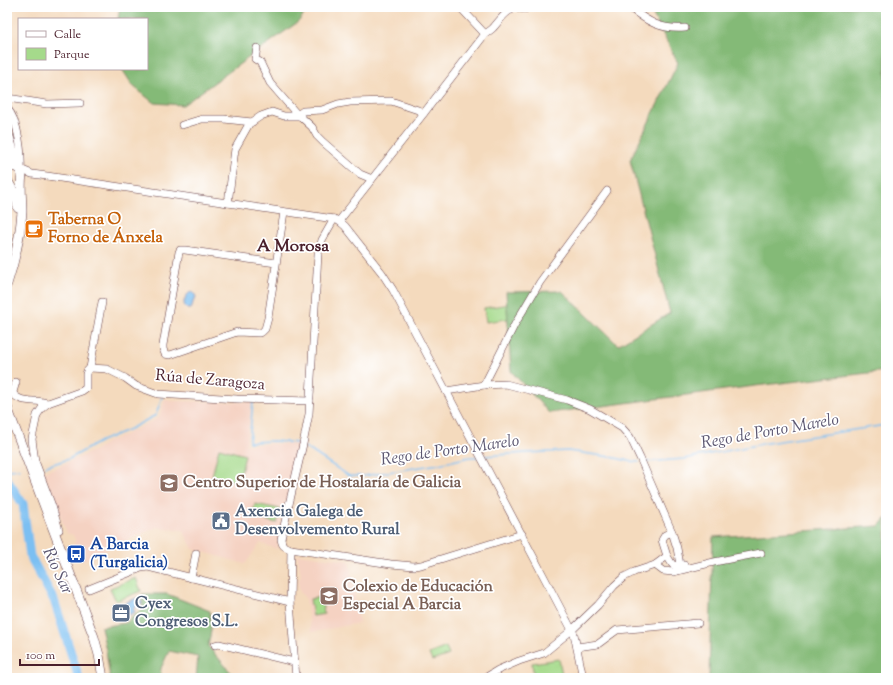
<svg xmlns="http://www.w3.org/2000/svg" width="893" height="685" viewBox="0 0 893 685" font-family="'Sorts Mill Goudy',serif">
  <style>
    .built { fill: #f5d2c2 }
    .green { fill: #a5da8b; stroke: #787c5b }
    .forest { fill: #84ba77; stroke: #676c51 }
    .water { fill: #7cbff2; stroke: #636f8e }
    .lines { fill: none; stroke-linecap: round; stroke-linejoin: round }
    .stream { stroke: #7cbff2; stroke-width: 1.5 }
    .river { stroke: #7cbff2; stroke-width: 9 }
    .minor-casing { stroke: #643b41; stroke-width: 8 }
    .major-casing { stroke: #643b41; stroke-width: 10 }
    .minor { stroke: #fff; stroke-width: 7 }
    .major { stroke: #fff; stroke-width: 9 }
    .labels { text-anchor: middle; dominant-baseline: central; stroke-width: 3.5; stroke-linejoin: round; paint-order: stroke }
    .food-label { font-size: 16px; font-weight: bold; fill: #c56008; stroke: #fff; text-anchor: start }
    .street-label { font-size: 16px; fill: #4a1f2b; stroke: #fff }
    .education-label { font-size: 16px; font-weight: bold; fill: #785e54; stroke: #fff; text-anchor: start }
    .service-label { font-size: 16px; font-weight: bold; fill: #4e5e75; stroke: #fff; text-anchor: start }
    .transit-label { font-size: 16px; font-weight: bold; fill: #164399; stroke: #fff; text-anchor: start }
    .neighbourhood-label { font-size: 17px; font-weight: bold; fill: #4a1f2b; stroke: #fff }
    .water-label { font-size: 17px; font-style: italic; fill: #5c5771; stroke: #fff }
  </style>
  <rect width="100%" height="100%" fill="#fff"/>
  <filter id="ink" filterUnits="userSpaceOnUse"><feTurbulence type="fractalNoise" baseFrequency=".025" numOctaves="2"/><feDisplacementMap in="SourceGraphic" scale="8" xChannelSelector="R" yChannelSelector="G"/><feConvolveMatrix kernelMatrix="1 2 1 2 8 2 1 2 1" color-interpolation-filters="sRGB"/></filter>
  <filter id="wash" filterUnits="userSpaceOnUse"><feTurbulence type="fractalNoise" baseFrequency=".012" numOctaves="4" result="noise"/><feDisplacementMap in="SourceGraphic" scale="16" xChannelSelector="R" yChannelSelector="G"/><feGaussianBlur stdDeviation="0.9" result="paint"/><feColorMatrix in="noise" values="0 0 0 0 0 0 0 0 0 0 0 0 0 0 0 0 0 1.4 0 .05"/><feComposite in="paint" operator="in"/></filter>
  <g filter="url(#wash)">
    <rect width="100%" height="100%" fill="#f4dabd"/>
    <!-- built -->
    <g class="built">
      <polygon points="165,398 169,401 252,402 246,445 270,444 300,444 279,529 277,549 260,543 245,564 193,549 183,530 157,527 81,561 74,547 74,542 76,541 73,535 67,533 64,526 44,472 60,466 97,449 109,441 129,433 154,420 159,417"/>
      <polygon points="297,554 349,561 359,623 319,631 311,632 306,599 300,592 298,583 301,574"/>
    </g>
    <!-- green -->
    <g class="green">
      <polygon points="511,304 513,318 486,322 484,308"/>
      <polygon points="219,448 245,455 239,482 212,476"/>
      <polygon points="255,504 280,509 277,523 252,517"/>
      <polygon points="136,578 141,591 116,601 110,588"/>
      <polygon points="321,597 324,614 313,616 310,599"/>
      <polygon points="446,647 449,655 432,661 429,654"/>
      <polygon points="559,659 562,674 534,678 532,663"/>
    </g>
    <!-- forest -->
    <g class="forest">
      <polygon points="120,7 310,7 298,22 183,105 154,103 133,86 122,69 147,69 147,19 118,19"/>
      <polygon points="649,7 886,7 886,371 755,386 549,413 511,371 506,292 562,291 618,345 670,313 630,160 678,63"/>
      <polygon points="886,518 886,677 884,678 709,678 713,537 879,526"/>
      <polygon points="142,594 167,594 210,611 211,631 208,646 234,676 238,678 196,678 198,657 169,651 161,668 160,678 110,678 106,650 101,627 126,623 143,608"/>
    </g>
    <!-- water -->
    <g class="water">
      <path d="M 190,292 L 194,293 L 196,297 L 193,302 L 192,307 L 191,309 L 187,309 C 181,303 185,297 190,292 Z"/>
      <polygon points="139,597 142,604 133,608 135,612 129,615 125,603"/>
    </g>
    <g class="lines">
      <!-- stream -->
      <g class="stream">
        <polyline points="253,402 249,442 274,441 298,443 300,444"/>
        <polyline points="305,447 349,476 363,476 439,464 470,457 478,457"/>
        <polyline points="484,456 526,453 568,451 611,457 629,461 639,462"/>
        <polyline points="645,462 684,459 767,443 886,425"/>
        <polyline points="46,466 69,459 101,441 130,429 156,415 162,397"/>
        <polyline points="7,470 20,469"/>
      </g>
      <!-- river -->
      <polyline class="river" points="7,480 23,504 30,556 54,600 79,678"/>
    </g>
  </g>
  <g filter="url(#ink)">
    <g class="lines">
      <defs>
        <g id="minor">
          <path d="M 629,7 C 648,22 661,30 685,28"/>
          <path d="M 485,34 C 488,32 491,30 493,28 C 503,17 508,5 525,9 L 526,7"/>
          <polyline points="257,48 255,59 260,62 270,83 295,112 300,116"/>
          <polyline points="7,98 47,104 80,103"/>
          <path d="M 7,108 C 19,121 22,155 21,172"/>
          <polyline points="182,125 202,119 224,119 252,122"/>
          <polyline points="20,169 32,174 47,176 334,219 339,221 345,226 382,273 393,290 553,594 574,634 583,678"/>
          <polyline points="372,179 360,174 323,142 317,136 312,127 300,116 300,113 303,111 322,110 338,104 350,102 391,101 418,110 424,113"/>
          <polyline points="607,191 540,282 515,324 484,385 506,384 567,400 590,409 622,428 630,437 640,458 672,532 677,548 680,565"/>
          <polyline points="228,203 235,149 249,124 261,116 272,112 284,116 300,116"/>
          <path d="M 334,219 L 322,240 L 318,254 L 309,414 L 303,444 L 281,539 C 282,546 284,547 291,549 L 391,564 L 414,566 L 421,565 L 522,534"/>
          <polyline points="339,221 424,113 485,34 460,7"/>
          <polyline points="276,263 185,250 180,250 179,252 163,345 163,349 165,354 170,355 173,354 237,332 259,333 262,332 265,329 268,318 284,212"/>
          <polyline points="90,368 107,369 125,378 136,386 158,394 237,399 310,401"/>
          <path d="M 7,387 C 20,406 30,398 48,403"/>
          <polyline points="446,391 484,385"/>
          <polyline points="14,395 13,392 16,382"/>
          <polyline points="59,530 52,506 35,461 33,447 32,439 37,415 42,408 48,403 82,391 86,388 86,374 87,371 90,368 102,302"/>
          <polyline points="291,549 290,602 296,678"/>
          <polyline points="667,556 672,564 675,566 684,565"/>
          <polyline points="655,565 663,571 673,572 714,562 761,553"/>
          <polyline points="191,578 196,553"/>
          <polyline points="89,589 141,568 148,567 290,602"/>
          <polyline points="215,645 219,644 294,662"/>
          <polyline points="577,647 598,644 617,630 698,623"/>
          <polyline points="485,678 498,670 519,661 544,653 572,630 598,605 614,586 624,577 634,572 655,565 667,556 662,540 665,535 672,532"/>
        </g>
        <g id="major">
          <polyline points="7,130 18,168"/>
          <path d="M 7,169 C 13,164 20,167 22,175 C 20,186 22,200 22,212 C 20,237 15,260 7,284"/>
          <polyline points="7,180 15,194 18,208"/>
          <polyline points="7,407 94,637 99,655 103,678"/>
        </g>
      </defs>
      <!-- minor casing -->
      <use href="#minor" class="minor-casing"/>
      <!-- major casing -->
      <use href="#major" class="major-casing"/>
      <!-- minor -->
      <use href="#minor" class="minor"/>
      <!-- major -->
      <use href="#major" class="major"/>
    </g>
  </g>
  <!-- icons -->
  <defs>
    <symbol id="cafe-square" viewBox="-11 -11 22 22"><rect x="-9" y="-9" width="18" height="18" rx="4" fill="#e8710a" stroke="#fff"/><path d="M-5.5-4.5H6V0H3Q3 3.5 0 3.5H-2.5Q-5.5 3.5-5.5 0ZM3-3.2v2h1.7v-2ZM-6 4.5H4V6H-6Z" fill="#fff"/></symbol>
    <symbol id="school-square" viewBox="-11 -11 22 22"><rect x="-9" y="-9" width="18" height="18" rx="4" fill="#8d6e63" stroke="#fff"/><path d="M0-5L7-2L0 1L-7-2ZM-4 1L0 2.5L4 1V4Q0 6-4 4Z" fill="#fff"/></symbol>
    <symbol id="civic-square" viewBox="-11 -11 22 22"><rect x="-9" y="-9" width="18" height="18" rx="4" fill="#5c6f8a" stroke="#fff"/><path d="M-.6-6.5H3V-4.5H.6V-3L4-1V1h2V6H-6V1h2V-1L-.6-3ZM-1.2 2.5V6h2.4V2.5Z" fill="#fff"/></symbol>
    <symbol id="bus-square" viewBox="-11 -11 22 22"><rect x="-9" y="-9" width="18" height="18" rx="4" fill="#1a4fb4" stroke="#fff"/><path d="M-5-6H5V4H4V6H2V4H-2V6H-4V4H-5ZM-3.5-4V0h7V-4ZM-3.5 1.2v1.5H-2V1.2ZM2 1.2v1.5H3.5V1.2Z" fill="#fff"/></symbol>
    <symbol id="office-square" viewBox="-11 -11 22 22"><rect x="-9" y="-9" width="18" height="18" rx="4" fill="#5c6f8a" stroke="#fff"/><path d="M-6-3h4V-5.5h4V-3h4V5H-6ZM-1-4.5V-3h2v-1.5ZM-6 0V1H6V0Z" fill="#fff"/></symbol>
  </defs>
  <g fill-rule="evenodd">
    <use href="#cafe-square" x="23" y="218" width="22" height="22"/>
    <use href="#school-square" x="158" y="472" width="22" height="22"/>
    <use href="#civic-square" x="210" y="510" width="22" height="22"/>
    <use href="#bus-square" x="65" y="543" width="22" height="22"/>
    <use href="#school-square" x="318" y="585" width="22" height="22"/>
    <use href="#office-square" x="110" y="602" width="22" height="22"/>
  </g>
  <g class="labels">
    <!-- food labels -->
    <g class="food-label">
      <text x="48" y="220">Taberna O<tspan x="48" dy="18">Forno de Ánxela</tspan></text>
    </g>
    <!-- street labels -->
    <g class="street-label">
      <text transform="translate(210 381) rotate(5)">Rúa de Zaragoza</text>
    </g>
    <!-- education labels -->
    <g class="education-label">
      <text x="183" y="483">Centro Superior de Hostalaría de Galicia</text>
      <text x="343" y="587">Colexio de Educación<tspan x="343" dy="18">Especial A Barcia</tspan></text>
    </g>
    <!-- service labels -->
    <g class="service-label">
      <text x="235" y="512">Axencia Galega de<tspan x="235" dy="18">Desenvolvemento Rural</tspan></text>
      <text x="135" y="604">Cyex<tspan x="135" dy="18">Congresos S.L.</tspan></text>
    </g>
    <!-- transit labels -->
    <g class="transit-label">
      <text x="90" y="545">A Barcia<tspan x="90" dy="18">(Turgalicia)</tspan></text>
    </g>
    <!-- neighbourhood labels -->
    <g class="neighbourhood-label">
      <text x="293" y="247">A Morosa</text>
    </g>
    <!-- water labels -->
    <g class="water-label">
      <text transform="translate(770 432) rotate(-10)">Rego de Porto Marelo</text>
      <text transform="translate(450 451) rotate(-8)">Rego de Porto Marelo</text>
      <text transform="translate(57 571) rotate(65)">Río Sar</text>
    </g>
  </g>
  <!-- margin -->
  <rect width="893" height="685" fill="none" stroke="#fff" stroke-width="24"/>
  <!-- legend -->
  <rect x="18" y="18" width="130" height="52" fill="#ffffff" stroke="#b7a5aa"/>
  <rect x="26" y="31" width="20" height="6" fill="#ffffff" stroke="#b7a5aa"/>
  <text x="54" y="38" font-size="12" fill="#4a1f2b">Calle</text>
  <rect x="26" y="48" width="20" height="12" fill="#a5da8b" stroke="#b7a5aa"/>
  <text x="54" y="58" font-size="12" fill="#4a1f2b">Parque</text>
  <!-- scale -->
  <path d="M20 659v6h79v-6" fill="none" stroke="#4a1f2b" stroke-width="2"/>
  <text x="26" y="659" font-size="12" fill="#4a1f2b" stroke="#ffffff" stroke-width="3" paint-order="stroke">100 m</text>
</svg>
